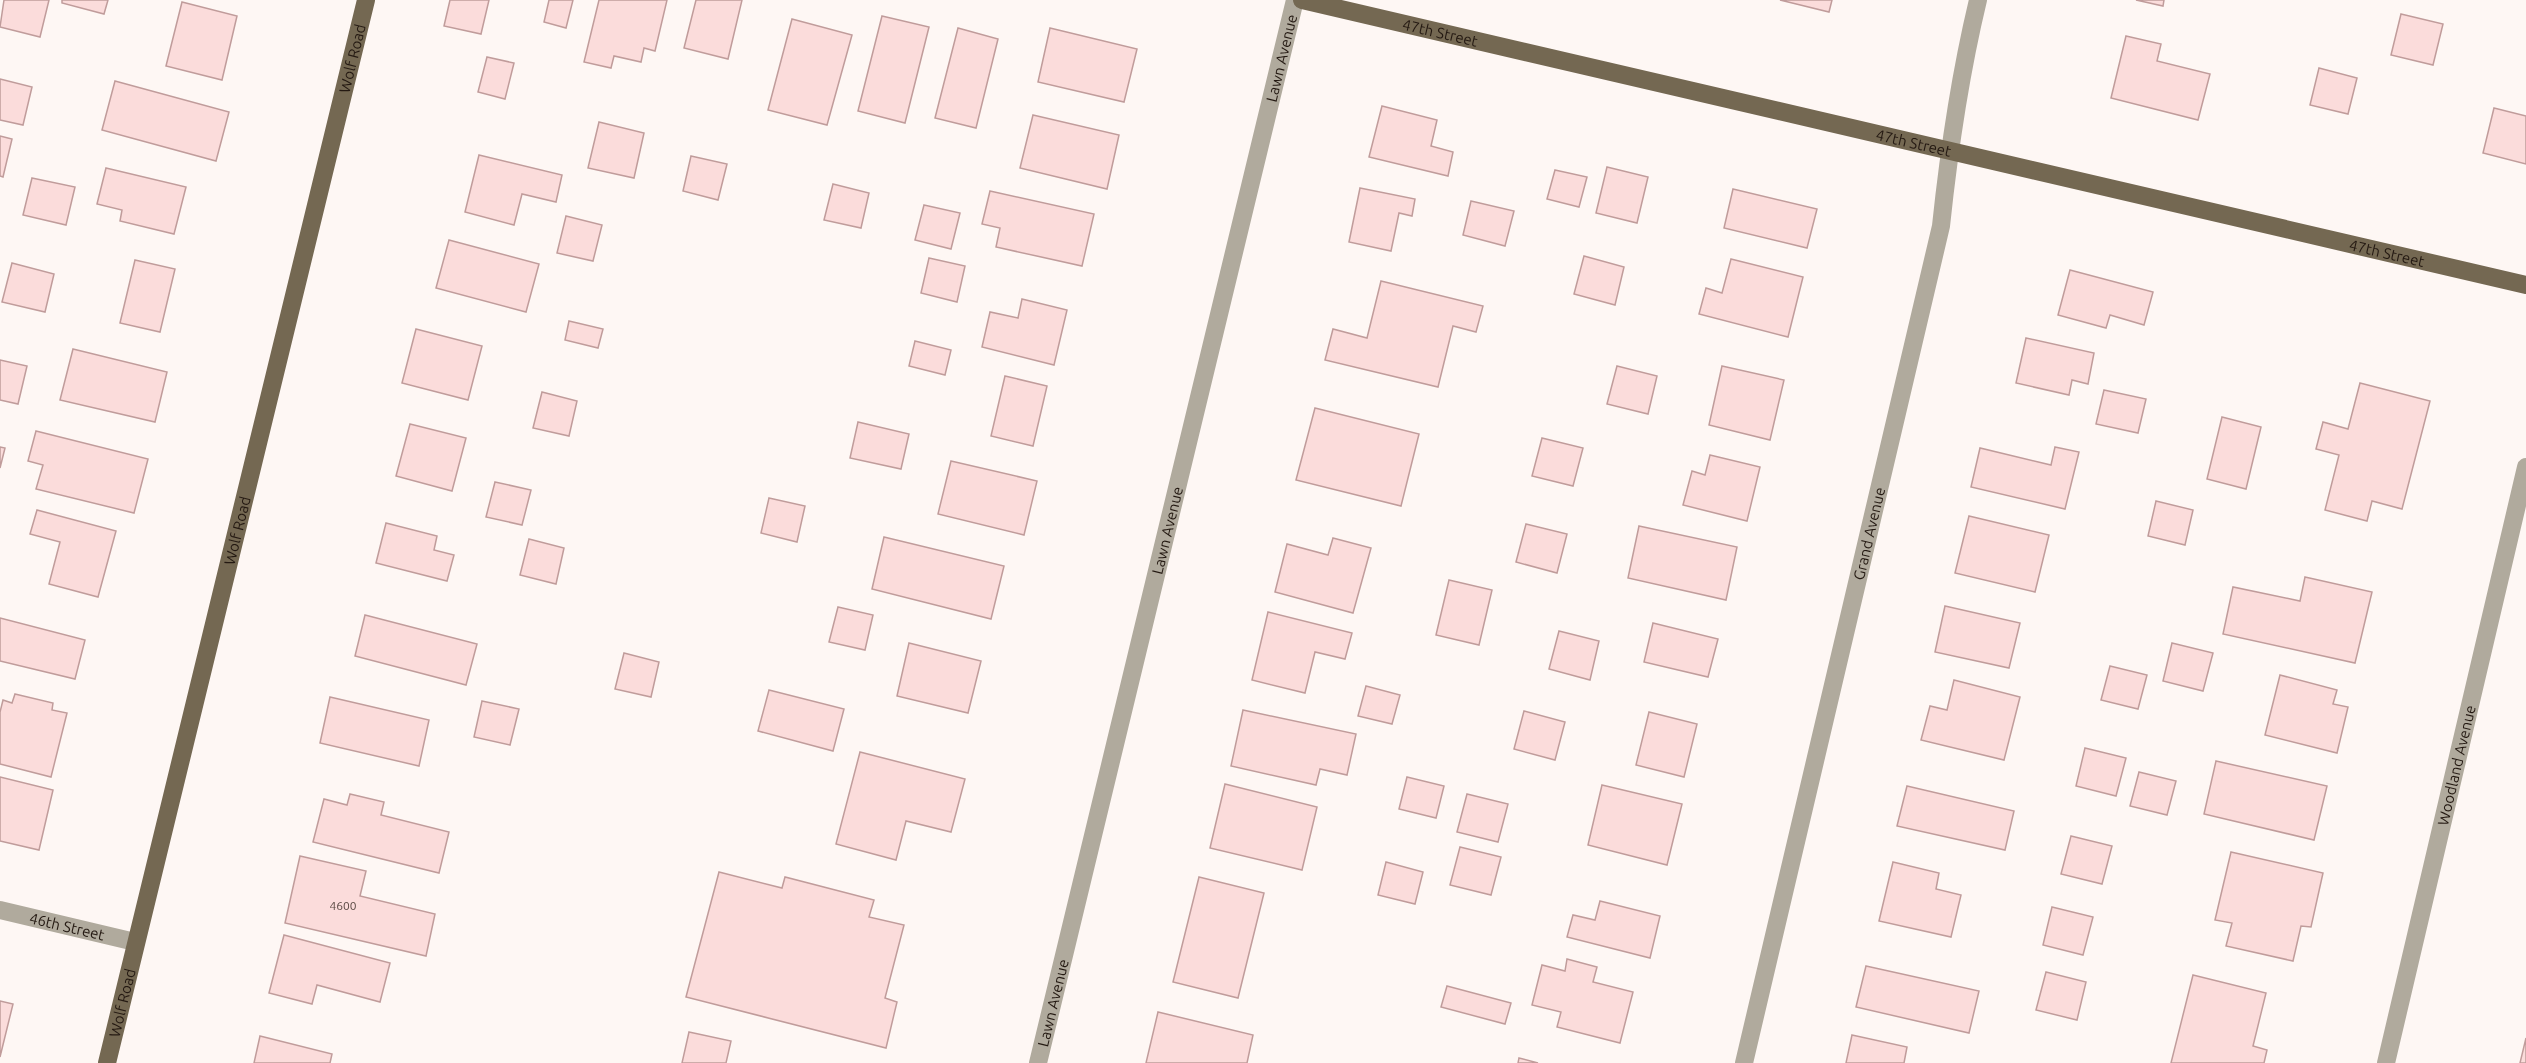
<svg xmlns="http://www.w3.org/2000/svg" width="2526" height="1063" viewBox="0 0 2526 1063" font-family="Ubuntu,sans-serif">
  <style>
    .building { fill: #fbdcdb; stroke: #c09c9b; stroke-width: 1.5 }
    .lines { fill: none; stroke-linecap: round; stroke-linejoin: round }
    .minor { stroke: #b0aa9d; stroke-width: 18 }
    .major { stroke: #746852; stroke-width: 18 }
    .labels { text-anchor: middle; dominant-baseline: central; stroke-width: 6; stroke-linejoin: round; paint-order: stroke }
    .number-label { font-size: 12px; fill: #5a4a44 }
    .street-label { font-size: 15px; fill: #241912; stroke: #fff }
  </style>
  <rect width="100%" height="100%" fill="#fef7f4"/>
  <!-- building -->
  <g class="building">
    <polygon points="4,0 49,0 40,37 0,27"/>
    <polygon points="62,0 108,0 104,14 62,3"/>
    <polygon points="450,0 489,0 481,34 444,26"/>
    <polygon points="549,0 573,0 566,28 544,22"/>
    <polygon points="599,0 667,0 655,51 644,48 641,62 614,56 611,68 584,62"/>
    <polygon points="696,0 742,0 728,59 684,48"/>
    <polygon points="1780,0 1832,0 1829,12"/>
    <polygon points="2136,0 2164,0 2163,6"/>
    <polygon points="182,2 237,16 222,80 166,66"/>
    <polygon points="2401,14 2443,24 2433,65 2391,55"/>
    <polygon points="882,16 929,27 905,123 858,111"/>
    <polygon points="792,19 852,35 827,125 768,110"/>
    <polygon points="958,28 998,39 976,128 935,118"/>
    <polygon points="1050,28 1137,49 1124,102 1038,82"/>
    <polygon points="2126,36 2161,44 2157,61 2210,74 2198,120 2111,98"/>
    <polygon points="487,57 514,63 505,99 478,92"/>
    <polygon points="2319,68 2357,78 2348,114 2310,105"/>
    <polygon points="0,79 32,87 23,125 0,120"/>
    <polygon points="115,81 229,112 216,161 102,130"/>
    <polygon points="1382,106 1437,120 1431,146 1453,152 1448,176 1369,157"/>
    <polygon points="2494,108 2526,116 2526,164 2483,153"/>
    <polygon points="1033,115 1119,135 1107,189 1020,168"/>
    <polygon points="599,122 644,133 634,178 588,168"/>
    <polygon points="0,136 12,139 3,177 0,176"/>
    <polygon points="479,155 562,175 556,202 522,194 514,225 465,212"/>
    <polygon points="691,156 727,164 718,200 683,191"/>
    <polygon points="1607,167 1648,177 1637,223 1596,213"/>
    <polygon points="106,168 186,187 174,234 120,221 122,210 97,204"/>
    <polygon points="1555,170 1587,177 1579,207 1547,199"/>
    <polygon points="32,178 75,187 66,225 23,215"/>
    <polygon points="833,184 869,193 861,228 824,220"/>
    <polygon points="1360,188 1415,199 1412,216 1399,213 1391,251 1349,242"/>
    <polygon points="1733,189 1817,209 1807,248 1724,228"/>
    <polygon points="990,191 1094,214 1082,266 996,247 1000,228 982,224"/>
    <polygon points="1471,201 1514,211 1505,246 1463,235"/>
    <polygon points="924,205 960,213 951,249 915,240"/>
    <polygon points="566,216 602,225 593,261 557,253"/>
    <polygon points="449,240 539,264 526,312 436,288"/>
    <polygon points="1584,256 1624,267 1615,305 1574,294"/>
    <polygon points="929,258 965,266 957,302 921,293"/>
    <polygon points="1731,259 1803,277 1788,337 1699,314 1706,288 1722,293"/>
    <polygon points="135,260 175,269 160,332 120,323"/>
    <polygon points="12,263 54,274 45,312 2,302"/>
    <polygon points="2070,270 2153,292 2144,325 2110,315 2106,328 2058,315"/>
    <polygon points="1381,281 1483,306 1476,332 1453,326 1438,387 1325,360 1333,329 1367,338"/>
    <polygon points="1022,299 1067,310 1054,365 982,347 990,312 1018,318"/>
    <polygon points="569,321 603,329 598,348 565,340"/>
    <polygon points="416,329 482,346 468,400 402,383"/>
    <polygon points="2026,338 2094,353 2088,384 2072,380 2069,395 2016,383"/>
    <polygon points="915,341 951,350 945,375 909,366"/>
    <polygon points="73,349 167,372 155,422 60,400"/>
    <polygon points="0,360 27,366 18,404 0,400"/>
    <polygon points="1617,366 1657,376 1648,414 1607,404"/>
    <polygon points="1722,366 1784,380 1770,440 1709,425"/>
    <polygon points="1005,376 1047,386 1033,446 991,436"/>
    <polygon points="2360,383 2430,401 2402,509 2372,501 2367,521 2325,510 2339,455 2316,449 2323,422 2348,429"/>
    <polygon points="2104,390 2146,399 2138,433 2096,424"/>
    <polygon points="542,392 577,401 569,436 533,428"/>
    <polygon points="1315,408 1419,434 1401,506 1296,480"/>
    <polygon points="2222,417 2261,427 2246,489 2207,479"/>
    <polygon points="858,422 909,434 901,469 850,458"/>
    <polygon points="410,424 466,438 452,491 396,476"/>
    <polygon points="36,431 148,459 134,513 36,489 43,465 28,461"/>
    <polygon points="1542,438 1583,448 1573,486 1532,476"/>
    <polygon points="0,447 5,448 0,468"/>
    <polygon points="2055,447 2079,452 2065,509 1971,487 1980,448 2051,465"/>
    <polygon points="1710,455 1760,467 1747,521 1683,505 1692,471 1705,475"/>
    <polygon points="951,461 1037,481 1024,535 938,514"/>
    <polygon points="495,482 531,490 522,525 486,517"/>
    <polygon points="769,498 805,506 797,542 761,533"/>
    <polygon points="2156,501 2193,510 2185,545 2148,536"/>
    <polygon points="37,510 116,531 98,597 49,584 60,542 30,534"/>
    <polygon points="1969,516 2049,535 2035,592 1955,573"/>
    <polygon points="386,523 437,536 434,550 454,555 447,581 376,563"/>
    <polygon points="1526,524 1567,534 1557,573 1516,562"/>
    <polygon points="1639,526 1737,547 1726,600 1628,578"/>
    <polygon points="884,537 1004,566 991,619 872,589"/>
    <polygon points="1333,538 1371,548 1353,613 1275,592 1287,544 1328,555"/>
    <polygon points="529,539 564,548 556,584 520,575"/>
    <polygon points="2305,577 2372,592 2355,663 2223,634 2233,587 2300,601"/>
    <polygon points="1449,580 1492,590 1479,645 1436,635"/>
    <polygon points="1945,606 2020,623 2009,668 1935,652"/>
    <polygon points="838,607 873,615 865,650 829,642"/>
    <polygon points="1268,612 1352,633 1345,659 1315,652 1305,693 1252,680"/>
    <polygon points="365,615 477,644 466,685 355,656"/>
    <polygon points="0,618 85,640 75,679 0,661"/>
    <polygon points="1653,623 1718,639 1708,677 1644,662"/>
    <polygon points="1559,631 1599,641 1590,680 1549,669"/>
    <polygon points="909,643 981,661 968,713 897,696"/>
    <polygon points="2172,643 2213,653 2203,691 2163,681"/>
    <polygon points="624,653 659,662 651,697 615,689"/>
    <polygon points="2110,666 2147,675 2138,709 2101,700"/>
    <polygon points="2280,675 2337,690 2333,704 2348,707 2337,753 2265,735"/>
    <polygon points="1954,680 2020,697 2004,760 1921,740 1930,706 1947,710"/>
    <polygon points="1366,686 1400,695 1392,724 1358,716"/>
    <polygon points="769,690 844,709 833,751 758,731"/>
    <polygon points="15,694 53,703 52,710 67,713 51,777 0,764 0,712 3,700 12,703"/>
    <polygon points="330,697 429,720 419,766 320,743"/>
    <polygon points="482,701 519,709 510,745 474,737"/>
    <polygon points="1243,710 1356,734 1347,775 1320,769 1316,785 1231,766"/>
    <polygon points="1524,711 1565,722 1555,760 1514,749"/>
    <polygon points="1649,712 1697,724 1684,777 1636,765"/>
    <polygon points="2085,748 2126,758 2116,796 2076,786"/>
    <polygon points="860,752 965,779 951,832 906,821 896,860 836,844"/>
    <polygon points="2216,761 2327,786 2314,840 2204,814"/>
    <polygon points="2139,772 2176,781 2167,815 2130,806"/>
    <polygon points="0,777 53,790 39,850 0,841"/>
    <polygon points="1407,777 1444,786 1436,818 1399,809"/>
    <polygon points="1225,784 1317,807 1302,870 1210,848"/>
    <polygon points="1602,785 1682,804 1667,865 1588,845"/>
    <polygon points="1907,786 2014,811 2005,850 1897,826"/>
    <polygon points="350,794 384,802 381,815 449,832 439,873 313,842 324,799 347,805"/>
    <polygon points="1467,794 1508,804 1498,842 1457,832"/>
    <polygon points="2071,836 2112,846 2102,884 2061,874"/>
    <polygon points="1460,847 1501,857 1491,895 1450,885"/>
    <polygon points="2231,852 2323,873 2311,927 2301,926 2293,961 2226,946 2232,923 2215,920"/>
    <polygon points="300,856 366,871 360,896 435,914 426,956 285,923"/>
    <polygon points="1386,862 1423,872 1415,904 1378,895"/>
    <polygon points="1893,862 1939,873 1936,889 1961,895 1951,937 1879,921"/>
    <polygon points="719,872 782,888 785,877 874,900 869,917 904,925 885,998 897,1002 886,1048 686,997"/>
    <polygon points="1199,877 1264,893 1238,998 1173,982"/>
    <polygon points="1600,901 1660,916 1650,958 1567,937 1573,915 1595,920"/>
    <polygon points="2052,907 2093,917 2083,955 2043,945"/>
    <polygon points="284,935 390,963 380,1002 317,985 312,1004 269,993"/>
    <polygon points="1567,959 1597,967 1593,982 1633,992 1620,1043 1557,1027 1561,1012 1532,1005 1542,965 1565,971"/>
    <polygon points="1866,966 1979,991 1969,1033 1856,1007"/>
    <polygon points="2046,972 2086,982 2077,1020 2036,1010"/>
    <polygon points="2193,975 2266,993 2253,1046 2267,1050 2264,1063 2171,1063"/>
    <polygon points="1447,986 1511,1003 1505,1024 1441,1007"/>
    <polygon points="0,1001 13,1004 0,1057"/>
    <polygon points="1158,1012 1253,1035 1247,1063 1146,1063"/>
    <polygon points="689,1032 731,1041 726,1063 682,1063"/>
    <polygon points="1852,1035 1907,1047 1904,1063 1846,1063"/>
    <polygon points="260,1036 332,1054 330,1063 254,1063"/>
    <polygon points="2526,1038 2526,1063 2520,1063"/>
    <polygon points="1519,1058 1538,1063 1518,1063"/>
  </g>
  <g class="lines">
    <!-- minor -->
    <g class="minor">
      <path id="s1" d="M 0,910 L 135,942"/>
      <path id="s2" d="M 1038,1063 L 1295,0"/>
      <path id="s3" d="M 1744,1063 L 1941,226 C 1949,150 1960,75 1978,0"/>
      <path id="s4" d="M 2386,1063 L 2526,467"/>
    </g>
    <!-- major -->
    <g class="major">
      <path id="s5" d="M 1302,0 L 2526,285"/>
      <path id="s6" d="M 107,1063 L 366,0"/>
    </g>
  </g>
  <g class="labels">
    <!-- number labels -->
    <g class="number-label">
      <text x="343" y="905">4600</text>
    </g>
    <!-- street labels -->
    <g class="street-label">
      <text stroke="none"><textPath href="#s5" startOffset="142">47th Street</textPath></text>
      <text stroke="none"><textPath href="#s6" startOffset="1034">Wolf Road</textPath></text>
      <text stroke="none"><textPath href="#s2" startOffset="1034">Lawn Avenue</textPath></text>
      <text stroke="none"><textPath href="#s5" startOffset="628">47th Street</textPath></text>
      <text stroke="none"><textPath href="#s5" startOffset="1114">47th Street</textPath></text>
      <text stroke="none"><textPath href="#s6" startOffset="548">Wolf Road</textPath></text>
      <text stroke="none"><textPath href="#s2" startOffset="548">Lawn Avenue</textPath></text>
      <text stroke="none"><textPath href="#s3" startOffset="544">Grand Avenue</textPath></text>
      <text stroke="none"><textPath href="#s4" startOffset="306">Woodland Avenue</textPath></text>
      <text stroke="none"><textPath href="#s1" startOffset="69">46th Street</textPath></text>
      <text stroke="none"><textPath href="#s6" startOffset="62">Wolf Road</textPath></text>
      <text stroke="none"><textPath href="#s2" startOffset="62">Lawn Avenue</textPath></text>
    </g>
  </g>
</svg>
